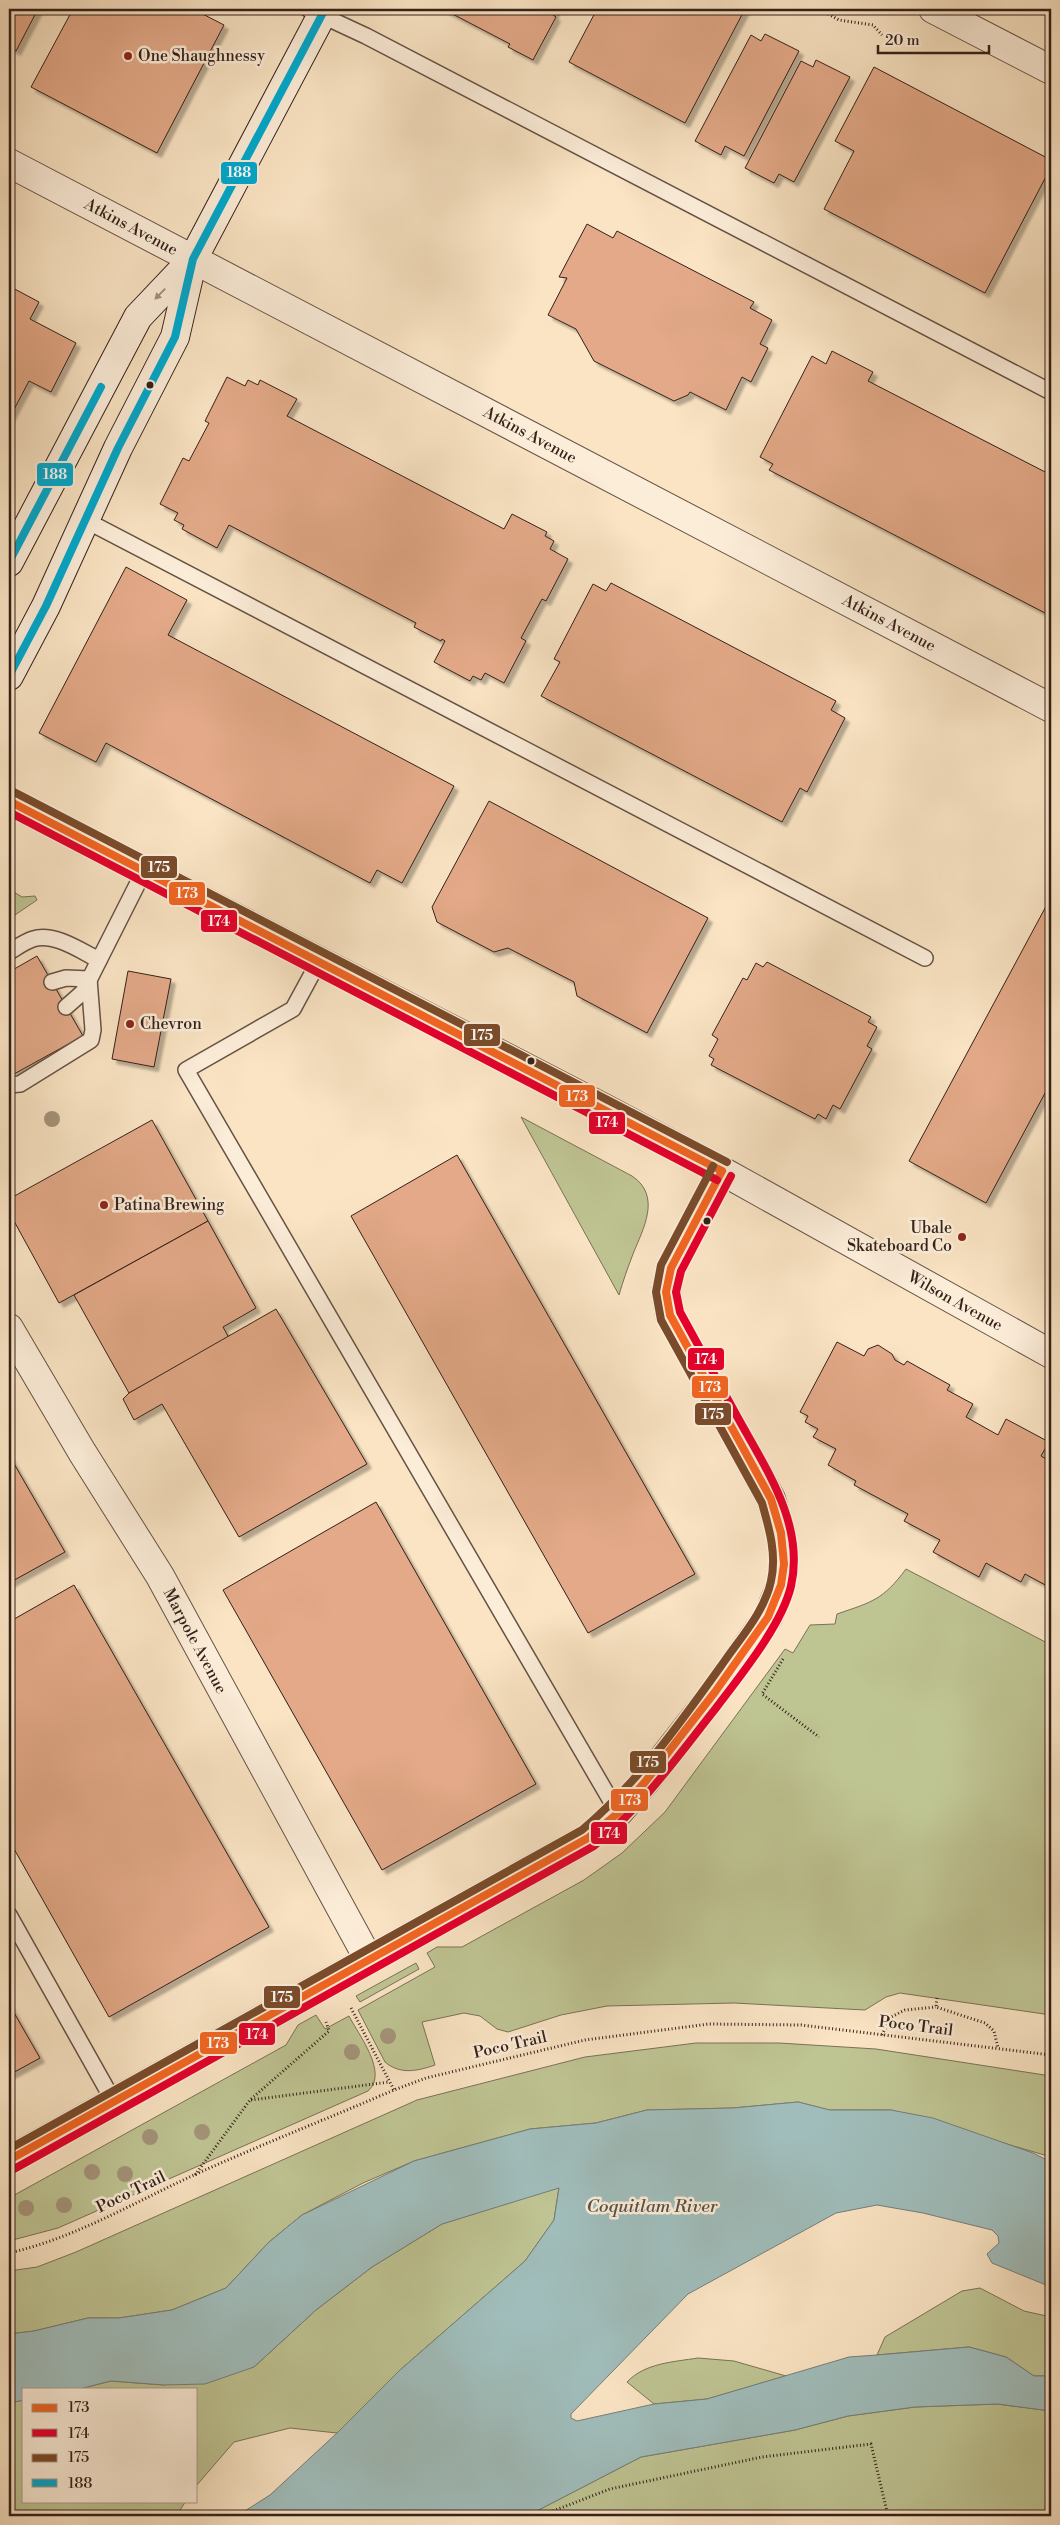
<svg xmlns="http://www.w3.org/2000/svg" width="1060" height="2525" viewBox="0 0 1060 2525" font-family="'Libre Bodoni',serif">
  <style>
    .green { fill: #bfc493; stroke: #7a7256 }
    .water { fill: #a0bdbb; stroke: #757f7b }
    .building { fill: #e3a988; stroke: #34211a; filter: url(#shadow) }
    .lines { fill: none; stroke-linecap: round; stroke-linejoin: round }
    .service-casing { stroke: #665244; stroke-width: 18 }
    .minor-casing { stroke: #665244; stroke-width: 30 }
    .tertiary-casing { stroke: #665244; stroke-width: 30 }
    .secondary-casing { stroke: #34211a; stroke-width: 30 }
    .path { stroke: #34211a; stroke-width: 3; stroke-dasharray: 1 2.5; stroke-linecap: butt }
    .service { stroke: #fcedd9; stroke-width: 15 }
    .minor { stroke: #fcedd9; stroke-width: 28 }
    .tertiary { stroke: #fcedd9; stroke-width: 28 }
    .secondary { stroke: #fcedd9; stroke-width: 28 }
    .bus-1-casing { stroke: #fcedd9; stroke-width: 11 }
    .bus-2-casing { stroke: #fcedd9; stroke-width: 11 }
    .bus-3-casing { stroke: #fcedd9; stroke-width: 11 }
    .bus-4-casing { stroke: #fcedd9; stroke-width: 11 }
    .bus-1 { stroke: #f26522; stroke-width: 8 }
    .bus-2 { stroke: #e4002b; stroke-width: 8 }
    .bus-3 { stroke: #7a4b2a; stroke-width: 8 }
    .bus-4 { stroke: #00a9ce; stroke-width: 8 }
    .tree { fill: #a4947a }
    .oneway { fill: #a29183 }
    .poi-dot { fill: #8f2418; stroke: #fcedd9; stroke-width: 2 }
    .bus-dot { fill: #34211a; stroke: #fcedd9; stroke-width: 2 }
    .labels { text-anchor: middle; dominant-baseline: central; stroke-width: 5; stroke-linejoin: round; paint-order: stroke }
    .poi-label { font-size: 16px; fill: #34211a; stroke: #fcedd9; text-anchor: start }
    .street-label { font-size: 16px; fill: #34211a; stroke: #fcedd9 }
    .water-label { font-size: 18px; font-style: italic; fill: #54504a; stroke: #fcedd9 }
    .line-badge { stroke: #fcedd9; stroke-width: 2 }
    .badge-label { font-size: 14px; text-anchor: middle; font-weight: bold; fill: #fff }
  </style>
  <defs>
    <filter id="shadow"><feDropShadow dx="4.5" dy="4.5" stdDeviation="1" flood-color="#0004"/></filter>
  </defs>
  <rect width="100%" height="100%" fill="#fae4c4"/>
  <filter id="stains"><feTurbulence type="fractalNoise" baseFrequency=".004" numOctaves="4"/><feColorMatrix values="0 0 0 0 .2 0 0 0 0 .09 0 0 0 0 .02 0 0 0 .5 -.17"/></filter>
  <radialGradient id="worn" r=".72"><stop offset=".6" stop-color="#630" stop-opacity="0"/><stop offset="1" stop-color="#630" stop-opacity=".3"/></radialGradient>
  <!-- green -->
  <g class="green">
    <polygon points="9,889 22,897 35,896 37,900 9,919"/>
    <path d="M 521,1117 L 632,1176 C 662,1196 643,1229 633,1254 C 628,1267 623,1281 619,1295 Z"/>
    <path d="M 906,1569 L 1051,1645 L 1051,2015 L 900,1993 L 886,1997 L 865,2010 L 734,2003 L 607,2006 L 561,2015 L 508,2032 L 497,2029 L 480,2016 L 464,2013 L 422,2022 L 435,2065 C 418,2071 400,2075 385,2062 L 358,2010 L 435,1967 L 427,1953 L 437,1947 L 462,1947 L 584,1880 L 622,1853 L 665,1812 L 785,1649 L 793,1653 L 810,1625 L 835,1624 L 837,1614 C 872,1602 883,1600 906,1569 Z"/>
    <polygon points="416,1963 419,1969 360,2002 356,1996"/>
    <path d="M 316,2015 L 325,2029 L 349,2016 C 358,2034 389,2073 368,2091 L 58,2228 L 9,2241 L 9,2198 L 286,2045 L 298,2025 Z"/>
    <polygon points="696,2043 779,2043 876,2049 1051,2076 1051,2157 891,2110 829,2110 798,2102 733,2108 647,2110 596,2123 530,2129 414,2161 363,2183 302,2215 269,2242 226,2288 172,2310 119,2318 88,2318 34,2331 9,2334 9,2271 37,2267 76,2252 417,2100 585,2057"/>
    <polygon points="559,2187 554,2220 525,2261 400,2370 337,2433 290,2428 234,2442 196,2486 196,2389 79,2389 111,2381 164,2385 254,2367 316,2310 372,2267 442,2224"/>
    <polygon points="980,2288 1024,2311 1051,2317 1051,2376 1034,2376 1006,2357 969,2347 877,2355 885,2337 962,2291"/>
    <path d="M 698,2358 L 734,2361 L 786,2376 L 707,2399 L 654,2404 L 627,2382 C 645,2363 673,2362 698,2358 Z"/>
    <polygon points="24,2400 24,2501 186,2501 176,2516 9,2516 9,2403"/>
    <polygon points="997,2404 1051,2411 1051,2516 527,2516 641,2457 795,2430 848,2416 915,2407"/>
  </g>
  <!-- water -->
  <polygon class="water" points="798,2102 830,2110 891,2110 933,2118 1033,2153 1051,2162 1051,2287 992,2263 987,2254 999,2243 998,2236 992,2230 923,2213 877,2205 836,2213 688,2294 571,2414 571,2418 577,2421 654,2404 707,2399 849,2357 877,2355 969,2347 1006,2357 1034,2376 1051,2376 1051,2411 997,2404 915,2407 848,2416 795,2430 641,2457 527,2516 237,2516 270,2495 337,2433 400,2370 525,2261 554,2220 559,2188 442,2224 372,2267 316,2310 254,2367 205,2384 164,2385 111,2381 79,2389 24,2389 24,2400 9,2403 9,2334 34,2331 88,2318 119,2318 172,2310 226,2288 269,2242 302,2215 414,2161 530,2129 596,2123 647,2110 733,2108"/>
  <!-- building -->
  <g class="building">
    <polygon points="9,9 38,9 16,51 9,47"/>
    <polygon points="73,9 193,9 224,25 157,153 31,87"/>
    <polygon points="443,9 556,9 553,15 556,17 533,60 508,47 510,44"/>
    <polygon points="597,9 745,9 685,123 569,62"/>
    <polygon points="765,34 799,51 744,156 725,146 721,155 695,141 751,35 761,41"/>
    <polygon points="816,60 850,77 794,182 779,174 774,183 745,168 801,61 813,67"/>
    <polygon points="874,67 1051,160 1051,167 985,293 824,209 854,151 835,141"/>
    <polygon points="587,224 613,238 617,231 754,302 750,308 772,320 760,344 768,348 751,382 742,377 726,410 690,392 688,395 674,401 594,361 576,329 548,315 567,278 559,277"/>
    <polygon points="9,286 39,302 30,319 76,343 51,392 29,381 9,419"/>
    <polygon points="832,351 873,372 868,381 1051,475 1051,610 1047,614 769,470 773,464 760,457 812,356 826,364"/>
    <polygon points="227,377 245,386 248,380 258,385 260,380 297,399 287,416 504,529 512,514 547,532 545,536 554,541 550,549 568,559 546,601 542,599 521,638 526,641 504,683 485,673 481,680 473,676 470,681 434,662 445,641 442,639 441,641 414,627 416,623 229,525 217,548 182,529 184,525 174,520 178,513 160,504 183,458 189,461 209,423 205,421"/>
    <polygon points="126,567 187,600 168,635 454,786 402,883 377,870 370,883 106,743 96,762 39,733"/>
    <polygon points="611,583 836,701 831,710 845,718 807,792 800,788 782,822 541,696 560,662 554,659 593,584 606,591"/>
    <polygon points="489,801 708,918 647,1033 577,996 574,982 508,948 494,952 437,922 432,907"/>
    <polygon points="1051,897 1051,1082 986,1203 909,1161"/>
    <polygon points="37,956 83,1036 14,1074 9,1065 9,972"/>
    <polygon points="767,962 871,1017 868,1022 877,1027 867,1046 872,1049 840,1109 833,1105 826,1119 818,1114 815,1119 711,1065 714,1059 709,1056 718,1039 712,1035 743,978 747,980 756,963 763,967"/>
    <polygon points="128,971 171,979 154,1067 112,1059"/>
    <polygon points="152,1120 208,1221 59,1303 9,1212 9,1199"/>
    <polygon points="457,1155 695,1574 588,1633 351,1216"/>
    <polygon points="208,1221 256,1308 223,1327 229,1338 129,1393 74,1295"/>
    <polygon points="276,1309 367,1464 239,1537 162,1404 134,1420 123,1399 129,1393"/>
    <polygon points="837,1342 864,1356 868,1349 878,1345 892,1354 895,1360 904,1365 907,1361 950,1385 947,1390 973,1404 966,1417 998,1435 1006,1419 1049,1442 1041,1456 1051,1462 1051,1588 1025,1574 1021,1582 986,1563 979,1577 933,1552 940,1540 904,1521 908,1514 854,1485 856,1481 828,1465 836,1449 813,1437 818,1429 805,1422 808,1416 800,1412"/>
    <polygon points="9,1455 65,1552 9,1583"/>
    <polygon points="376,1502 536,1784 382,1870 223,1590"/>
    <polygon points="74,1585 269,1927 109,2017 9,1840 9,1622"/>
    <polygon points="9,2004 40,2058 9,2075"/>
  </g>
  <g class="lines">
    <defs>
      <g id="service">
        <polyline points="308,9 366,36 1051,392"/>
        <polyline points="85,520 925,958"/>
        <path d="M 9,952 C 16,948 24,942 33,939 C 54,932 81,951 99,960"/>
        <polyline points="319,961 293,1009 186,1070 618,1813"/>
        <polyline points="66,1007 83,992 144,871"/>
        <polyline points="9,1085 20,1084 91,1040 93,1030 89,979 66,978 52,982"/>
        <polyline points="9,1915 114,2102"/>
      </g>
      <g id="minor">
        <polyline points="933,9 1051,70"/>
        <polyline points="9,163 1051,708"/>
        <polyline points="9,1328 82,1452 160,1576 369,1960"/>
      </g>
      <g id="tertiary">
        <polyline points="9,801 604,1108 722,1171 1051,1354"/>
        <polyline points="9,2160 588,1838 618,1813 645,1782 715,1692 768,1617 781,1585 784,1564 781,1533 771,1499 670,1315 666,1292 671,1268 722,1171"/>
      </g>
      <g id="secondary">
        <polyline points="9,562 138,317 192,260"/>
        <polyline points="9,676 46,606 118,448 175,337 193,259 325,9"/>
      </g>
    </defs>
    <!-- service casing -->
    <use href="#service" class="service-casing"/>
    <!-- minor casing -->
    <use href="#minor" class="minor-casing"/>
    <!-- tertiary casing -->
    <use href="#tertiary" class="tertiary-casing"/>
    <!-- secondary casing -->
    <use href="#secondary" class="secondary-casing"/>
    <!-- path -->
    <g class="path">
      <polyline points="819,9 839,20 873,25 882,35"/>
      <polyline points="783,1659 762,1694 819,1737"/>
      <polyline points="937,1998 936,2007 985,2023 994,2031 998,2048"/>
      <polyline points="351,2008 394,2090"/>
      <polyline points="882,2035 891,2017 905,2010 936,2007"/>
      <polyline points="251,2100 389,2082"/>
      <polyline points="195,2175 250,2100 329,2031 326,2022"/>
      <path d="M 9,2253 C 75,2238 133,2203 194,2175 C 260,2145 327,2119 394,2090 L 426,2078 L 585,2040 L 709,2024 L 801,2025 L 1051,2055"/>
      <polyline points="540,2516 610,2489 762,2457 871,2444 888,2516"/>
    </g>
    <!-- service -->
    <use href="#service" class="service"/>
    <!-- minor -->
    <use href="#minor" class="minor"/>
    <!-- tertiary -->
    <use href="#tertiary" class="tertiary"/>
    <!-- secondary -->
    <use href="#secondary" class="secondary"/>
    <defs>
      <g id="bus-1">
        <polyline points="9,801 722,1171"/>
        <polyline points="9,2160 588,1838 618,1813 645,1782 715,1692 768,1617 781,1585 784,1564 781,1533 771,1499 670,1315 666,1292 671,1268 722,1171"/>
      </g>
      <g id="bus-2">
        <polyline points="9,812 717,1180"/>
        <path d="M 14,2169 L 594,1846 C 642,1807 677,1757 716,1708 C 740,1676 782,1625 791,1586 C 805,1525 766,1469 738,1418 C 718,1382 699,1347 680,1312 L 676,1292 L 681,1271 L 731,1176"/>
      </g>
      <g id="bus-3">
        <polyline points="14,792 727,1162"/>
        <path d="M 9,2149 L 582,1830 C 639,1782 683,1719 726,1659 C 743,1635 765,1610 771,1581 C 777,1554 769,1528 762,1503 L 661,1320 L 656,1292 L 661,1265 L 713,1166"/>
      </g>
      <g id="bus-4">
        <polyline points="9,562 101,387"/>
        <polyline points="9,676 46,606 118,448 175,337 193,259 325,9"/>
      </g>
    </defs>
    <!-- bus-1 casing -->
    <use href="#bus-1" class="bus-1-casing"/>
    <!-- bus-2 casing -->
    <use href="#bus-2" class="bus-2-casing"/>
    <!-- bus-3 casing -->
    <use href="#bus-3" class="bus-3-casing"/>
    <!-- bus-4 casing -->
    <use href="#bus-4" class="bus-4-casing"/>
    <!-- bus-1 -->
    <use href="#bus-1" class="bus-1"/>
    <!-- bus-2 -->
    <use href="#bus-2" class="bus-2"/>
    <!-- bus-3 -->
    <use href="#bus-3" class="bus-3"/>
    <!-- bus-4 -->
    <use href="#bus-4" class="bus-4"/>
  </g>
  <!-- trees -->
  <g class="tree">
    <circle cx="52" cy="1119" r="8"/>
    <circle cx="388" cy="2036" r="8"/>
    <circle cx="352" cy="2052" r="8"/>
    <circle cx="202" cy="2132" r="8"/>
    <circle cx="150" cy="2137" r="8"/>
    <circle cx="92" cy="2172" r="8"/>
    <circle cx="125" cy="2174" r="8"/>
    <circle cx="64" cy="2205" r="8"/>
    <circle cx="26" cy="2208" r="8"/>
  </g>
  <!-- one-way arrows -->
  <defs><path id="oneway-solid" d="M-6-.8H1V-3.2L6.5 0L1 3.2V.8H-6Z" transform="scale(1.25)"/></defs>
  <use class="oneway" href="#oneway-solid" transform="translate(160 294) rotate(134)"/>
  <!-- markers -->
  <g class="poi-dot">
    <circle cx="128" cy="56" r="5"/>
    <circle cx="130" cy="1024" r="5"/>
    <circle cx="104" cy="1205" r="5"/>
    <circle cx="962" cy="1237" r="5"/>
  </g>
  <g class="bus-dot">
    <circle cx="150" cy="385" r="4.5"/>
    <circle cx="531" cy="1061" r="4.5"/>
    <circle cx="707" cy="1221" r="4.5"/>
  </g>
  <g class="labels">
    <!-- poi labels -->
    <g class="poi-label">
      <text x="138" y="56">One Shaughnessy</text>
      <text x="140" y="1024">Chevron</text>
      <text x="114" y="1205">Patina Brewing</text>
      <text x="952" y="1228" text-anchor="end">Ubale<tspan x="952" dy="18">Skateboard Co</tspan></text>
    </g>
    <!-- street labels -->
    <g class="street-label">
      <text transform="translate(131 227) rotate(28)">Atkins Avenue</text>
      <text transform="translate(530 435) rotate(28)">Atkins Avenue</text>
      <text transform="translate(889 623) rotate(28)">Atkins Avenue</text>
      <text transform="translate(955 1301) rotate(29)">Wilson Avenue</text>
      <text transform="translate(195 1641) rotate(62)">Marpole Avenue</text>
      <text transform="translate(916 2026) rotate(7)">Poco Trail</text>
      <text transform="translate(510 2045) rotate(-13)">Poco Trail</text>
      <text transform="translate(131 2192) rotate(-26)">Poco Trail</text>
    </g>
    <!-- water labels -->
    <g class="water-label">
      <text x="652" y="2206">Coquitlam River</text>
    </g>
  </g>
  <g class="line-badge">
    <rect x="220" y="161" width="38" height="24" rx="5" fill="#00a9ce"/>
    <rect x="36" y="462" width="38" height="25" rx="5" fill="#00a9ce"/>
    <rect x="140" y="855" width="38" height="24" rx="5" fill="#7a4b2a"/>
    <rect x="168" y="881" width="38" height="25" rx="5" fill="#f26522"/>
    <rect x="200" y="909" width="38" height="24" rx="5" fill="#e4002b"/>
    <rect x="463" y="1023" width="38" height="24" rx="5" fill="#7a4b2a"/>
    <rect x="558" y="1084" width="38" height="24" rx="5" fill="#f26522"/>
    <rect x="588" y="1111" width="38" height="24" rx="5" fill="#e4002b"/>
    <rect x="687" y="1347" width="38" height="24" rx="5" fill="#e4002b"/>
    <rect x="691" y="1375" width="38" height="24" rx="5" fill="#f26522"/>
    <rect x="694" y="1402" width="38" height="24" rx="5" fill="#7a4b2a"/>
    <rect x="629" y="1750" width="38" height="24" rx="5" fill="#7a4b2a"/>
    <rect x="610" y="1788" width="39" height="24" rx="5" fill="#f26522"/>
    <rect x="590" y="1821" width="38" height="24" rx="5" fill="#e4002b"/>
    <rect x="263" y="1985" width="38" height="24" rx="5" fill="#7a4b2a"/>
    <rect x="238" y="2022" width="38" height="24" rx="5" fill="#e4002b"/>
    <rect x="199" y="2031" width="39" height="24" rx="5" fill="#f26522"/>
  </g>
  <g class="badge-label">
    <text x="239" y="177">188</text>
    <text x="55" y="479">188</text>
    <text x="159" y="872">175</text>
    <text x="187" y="898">173</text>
    <text x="219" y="926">174</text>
    <text x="482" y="1040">175</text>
    <text x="577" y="1101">173</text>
    <text x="607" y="1127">174</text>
    <text x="706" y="1364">174</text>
    <text x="710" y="1392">173</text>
    <text x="713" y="1419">175</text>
    <text x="648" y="1767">175</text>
    <text x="630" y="1805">173</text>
    <text x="609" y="1838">174</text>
    <text x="282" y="2002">175</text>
    <text x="257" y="2039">174</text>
    <text x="218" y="2048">173</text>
  </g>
  <!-- margin -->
  <rect width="1060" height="2525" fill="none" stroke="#fae4c4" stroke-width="30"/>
  <rect x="10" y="10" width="1040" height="2505" fill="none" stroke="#34211a" stroke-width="2.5"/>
  <rect x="15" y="15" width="1030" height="2495" fill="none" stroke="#34211a"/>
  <!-- legend -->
  <rect x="22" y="2388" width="175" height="115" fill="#fcedd9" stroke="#ac9b8d"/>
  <rect x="32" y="2404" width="25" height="8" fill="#f26522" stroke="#ac9b8d"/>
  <text x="68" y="2412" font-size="15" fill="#34211a">173</text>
  <rect x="32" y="2429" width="25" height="8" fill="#e4002b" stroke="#ac9b8d"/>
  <text x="68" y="2438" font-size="15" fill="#34211a">174</text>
  <rect x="32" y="2454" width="25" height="8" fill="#7a4b2a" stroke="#ac9b8d"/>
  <text x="68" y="2462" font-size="15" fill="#34211a">175</text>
  <rect x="32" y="2479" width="25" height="8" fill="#00a9ce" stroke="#ac9b8d"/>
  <text x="68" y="2488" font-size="15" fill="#34211a">188</text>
  <!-- scale -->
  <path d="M878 45v8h111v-8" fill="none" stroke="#34211a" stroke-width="2.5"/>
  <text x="885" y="45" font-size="15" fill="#34211a" stroke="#fcedd9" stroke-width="4" paint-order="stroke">20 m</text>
  <rect width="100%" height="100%" filter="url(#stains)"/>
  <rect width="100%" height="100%" fill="url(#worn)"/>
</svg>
